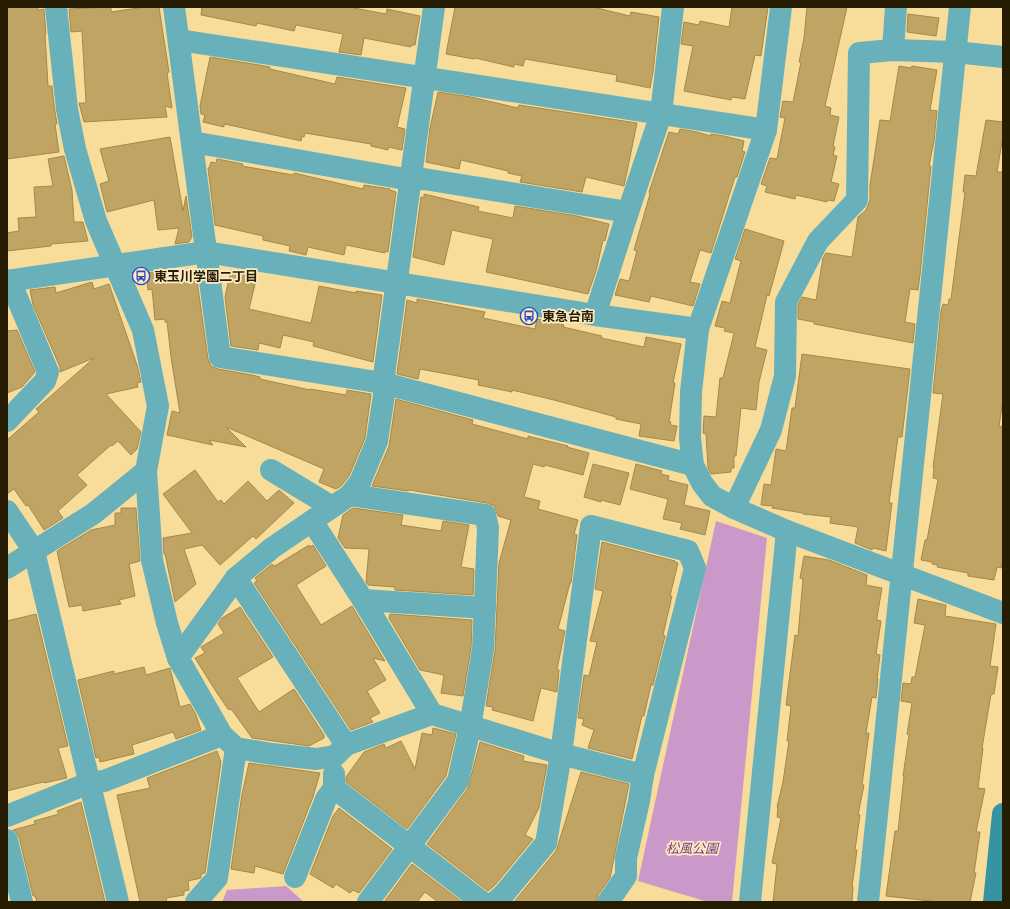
<svg xmlns="http://www.w3.org/2000/svg" width="1010" height="909" viewBox="0 0 1010 909" font-family="'PT Serif','Noto Sans JP',serif">
  <style>
    .green { fill: #cb98ca }
    .building { fill: #bfa464; stroke: #a3894a }
    .lines { fill: none; stroke-linecap: round; stroke-linejoin: round }
    .street { stroke: #68b0ba; stroke-width: 22 }
    .secondary { stroke: #3594a0; stroke-width: 22 }
    .labels { text-anchor: middle; dominant-baseline: central; stroke-width: 3.5; stroke-linejoin: round; paint-order: stroke }
    .poi-label { font-size: 13px; font-weight: bold; fill: #261c02; stroke: #fbeac4; text-anchor: start }
    .park-label { font-size: 13px; font-style: italic; fill: #7c367d; stroke: #fbeac4 }
  </style>
  <rect width="100%" height="100%" fill="#f8dc9a"/>
  <!-- green -->
  <g class="green">
    <polygon points="716,521 767,538 732,902 708,902 638,881"/>
    <polygon points="286,886 304,902 222,902 227,890"/>
  </g>
  <!-- building -->
  <g class="building">
    <polygon points="7,7 38,7 38,10 44,9 46,34 45,34 48,86 52,86 54,105 57,124 55,124 59,152 7,159"/>
    <polygon points="111,7 111,12 145,7 159,7 169,72 167,73 172,108 165,106 167,117 84,122 79,103 86,103 82,31 71,32 69,9"/>
    <polygon points="202,7 349,7 386,14 387,9 420,16 415,45 411,45 411,47 364,38 361,55 339,52 343,34 296,25 294,31 257,23 256,26 201,15"/>
    <polygon points="455,7 593,7 630,16 631,12 659,17 653,72 650,88 616,81 617,75 525,59 523,66 514,64 514,67 475,58 474,59 446,54"/>
    <polygon points="732,7 768,7 761,56 755,55 745,99 732,97 731,100 684,91 693,46 681,44 684,22 699,25 700,21 729,27"/>
    <polygon points="807,7 847,7 825,106 831,108 830,115 839,117 833,146 835,147 833,155 837,156 831,182 839,184 834,201 827,200 827,202 796,195 795,199 765,192 767,186 761,184 770,158 777,159 785,118 780,117 783,101 793,102 801,62 799,62 804,38"/>
    <polygon points="908,14 939,18 936,36 907,32"/>
    <polygon points="210,57 259,65 270,67 270,69 335,84 337,77 406,88 397,127 405,129 402,150 388,147 388,150 371,146 371,144 305,133 304,137 302,136 301,141 234,126 224,124 224,127 203,122 205,115 201,114 200,106"/>
    <polygon points="899,66 911,68 912,66 937,70 930,110 937,111 934,141 929,166 931,166 920,275 918,290 910,289 905,322 915,324 913,343 814,324 814,322 798,319 798,305 802,297 816,300 823,258 826,253 852,257 858,217 866,210 870,200 870,185 880,120 890,121"/>
    <polygon points="438,92 471,97 518,108 519,105 637,123 624,186 586,177 582,192 520,182 522,176 508,173 508,171 461,160 459,169 426,162 430,128"/>
    <polygon points="986,120 1003,122 1003,136 997,172 1003,172 1003,400 999,426 1003,427 1003,558 1001,568 997,567 994,580 968,576 968,573 937,567 938,565 932,564 932,562 921,560 925,540 927,540 938,479 933,478 934,467 933,467 943,394 933,393 941,311 943,304 948,305 949,299 951,299 965,192 963,192 965,175 976,176"/>
    <polygon points="680,129 697,132 711,136 711,134 724,136 744,141 742,151 745,152 737,177 735,177 711,253 700,250 690,282 700,284 693,306 651,296 649,302 615,295 620,279 629,281 637,251 634,250 650,194 649,192 669,132 678,134"/>
    <polygon points="170,137 183,211 186,196 192,237 189,242 175,244 179,228 158,230 154,200 107,212 100,184 109,181 100,149"/>
    <polygon points="64,156 72,190 74,222 83,222 88,241 51,244 51,246 7,251 7,233 19,231 18,218 36,217 34,187 53,186 48,159"/>
    <polygon points="217,159 243,164 242,166 293,175 294,173 363,189 364,185 390,189 390,190 396,192 388,252 385,251 385,253 346,245 344,255 308,247 306,255 289,251 290,246 263,240 263,236 215,225 208,168 209,168 211,162 216,163"/>
    <polygon points="424,194 479,207 478,211 513,218 515,206 577,216 609,224 605,241 603,240 596,271 588,294 486,272 493,239 452,230 444,265 413,257 421,197 424,198"/>
    <polygon points="745,229 784,241 769,296 767,295 755,347 767,350 759,382 756,410 741,408 736,456 734,456 734,468 731,468 731,472 711,474 708,468 706,434 703,433 704,416 716,417 720,378 723,378 734,333 724,331 725,328 715,326 722,301 730,303 741,261 735,259"/>
    <polygon points="176,269 178,283 197,280 208,359 211,366 218,369 252,375 260,377 260,379 310,390 310,389 346,395 347,390 371,394 365,438 349,476 341,486 336,489 319,482 324,469 226,427 246,447 209,440 213,445 167,435 172,411 180,413 171,357 167,322 165,322 165,319 155,320 152,289 148,290 146,273"/>
    <polygon points="231,270 257,276 249,309 311,323 319,286 356,293 356,291 382,295 373,362 313,346 314,342 283,335 280,348 259,343 258,350 231,346 225,297"/>
    <polygon points="92,282 94,289 109,284 137,365 141,382 137,383 138,387 106,394 141,432 137,449 131,455 118,441 112,446 111,445 77,475 87,485 58,511 63,518 44,530 28,505 26,506 14,489 7,494 7,440 39,412 36,409 94,358 60,372 60,367 33,305 30,290 55,287 56,293"/>
    <polygon points="417,299 485,312 483,318 535,329 537,319 564,325 563,327 602,336 601,338 644,347 646,337 681,344 673,383 675,383 669,422 671,422 670,425 677,426 674,441 639,436 641,424 616,419 616,417 554,400 512,390 512,392 478,385 479,380 420,369 418,379 397,374 407,300 417,303"/>
    <polygon points="17,330 35,372 22,387 7,393 7,331"/>
    <polygon points="802,354 910,369 902,437 898,437 889,503 892,503 886,551 873,548 872,550 855,543 858,527 830,523 831,517 803,514 803,513 772,508 773,506 761,505 764,484 771,485 776,449 786,451 792,408 795,408"/>
    <polygon points="396,399 473,420 472,424 528,439 528,436 568,446 567,447 589,453 583,475 545,465 544,467 533,464 524,497 540,501 538,509 578,520 574,534 577,535 571,583 570,583 558,629 565,631 557,669 559,670 557,692 541,688 533,721 492,710 493,707 486,706 495,650 499,563 511,520 498,516 494,506 487,503 409,490 408,491 372,486 389,446"/>
    <polygon points="593,464 629,473 620,505 601,500 601,502 584,497"/>
    <polygon points="636,464 662,471 661,474 669,476 668,480 688,485 684,505 710,511 705,535 680,529 682,523 663,519 668,499 630,489"/>
    <polygon points="195,470 218,502 221,500 224,504 248,481 267,501 279,490 294,503 256,539 253,536 220,565 202,545 184,549 196,584 175,602 165,554 164,554 163,538 192,533 163,494"/>
    <polygon points="121,508 136,508 140,561 129,564 135,596 119,600 121,604 83,611 82,605 69,607 57,551 91,530 115,525 115,513 121,513"/>
    <polygon points="353,508 403,515 401,525 441,531 443,521 469,525 461,567 474,569 473,595 395,590 395,587 368,585 366,582 369,549 345,548 338,538 343,515"/>
    <polygon points="602,542 675,561 675,562 678,563 670,596 672,596 663,635 665,636 653,685 651,685 644,716 642,716 632,759 588,748 594,730 582,725 584,719 578,718 584,675 589,676 597,642 590,641 603,591 595,589"/>
    <polygon points="309,545 310,547 313,545 326,566 296,585 321,625 352,606 385,661 373,658 386,680 367,691 380,713 370,718 373,722 351,730 254,583 257,581 255,578 272,564 274,566 278,564"/>
    <polygon points="804,556 829,560 867,575 866,585 882,588 877,617 877,620 881,621 876,654 880,655 877,679 878,679 876,698 872,697 866,733 869,733 862,785 864,785 858,815 860,815 855,850 857,850 852,887 853,887 852,902 773,902 777,864 772,863 781,818 777,817 778,807 777,807 783,782 789,741 787,741 791,706 786,705 795,635 798,636 803,579 800,578"/>
    <polygon points="918,599 946,605 945,616 996,624 990,666 998,667 994,694 991,694 982,748 983,748 978,788 985,789 976,832 980,832 974,873 976,873 970,902 938,902 886,896 895,831 898,831 904,776 903,776 909,735 907,734 912,703 901,701 903,683 911,684 912,677 915,677 925,625 914,623"/>
    <polygon points="240,607 273,657 237,678 259,712 294,689 324,735 324,738 309,746 252,738 232,710 228,709 215,690 195,658 205,653 201,647 224,633 218,624 222,618"/>
    <polygon points="36,614 68,746 58,748 67,778 44,783 43,782 7,791 7,621"/>
    <polygon points="390,614 472,620 471,648 463,696 441,693 444,675 420,670 389,618"/>
    <polygon points="144,667 146,675 170,668 180,707 190,704 196,715 201,730 176,739 173,732 132,745 134,754 100,762 99,757 96,758 78,680 114,671 114,674"/>
    <polygon points="433,728 456,734 446,776 407,829 346,782 346,777 364,752 384,744 386,748 401,741 415,769 422,733 432,735"/>
    <polygon points="480,742 524,756 523,761 547,765 539,808 525,835 533,839 495,885 488,891 427,844 468,788"/>
    <polygon points="217,751 221,762 205,873 201,874 201,878 188,881 189,890 184,891 184,895 166,898 167,902 140,902 117,795 150,788 147,778"/>
    <polygon points="249,763 320,773 313,797 283,874 255,866 254,873 231,869 242,794"/>
    <polygon points="581,772 629,784 610,878 598,895 596,902 514,902 556,851"/>
    <polygon points="81,802 105,902 37,902 35,896 33,896 19,837 16,832 13,830 35,824 34,821 59,814 57,811"/>
    <polygon points="339,808 392,849 359,893 353,890 350,893 336,884 333,888 310,874 333,816"/>
    <polygon points="412,864 462,902 438,902 425,892 417,902 384,902"/>
  </g>
  <g class="lines">
    <!-- street -->
    <g class="street">
      <polyline points="56,7 67,109 75,149 96,221 143,330 158,406 146,471 152,560 167,623 178,658 222,735 236,748 272,754 316,759 335,756 346,745 432,714 561,754 643,775"/>
      <polyline points="174,7 220,357 383,383 693,465"/>
      <polyline points="781,7 766,130 698,329 691,392 690,438 693,465 702,483 712,496 734,508 787,531 1003,613"/>
      <polyline points="179,40 766,130"/>
      <polyline points="893,50 896,7"/>
      <polyline points="192,142 411,180 424,179 628,212"/>
      <polyline points="7,281 206,252 595,315 698,329"/>
      <polyline points="595,315 628,212 661,114 673,7"/>
      <polyline points="7,421 45,381 48,372 10,281"/>
      <polyline points="271,470 332,507"/>
      <polyline points="350,495 485,515 488,528 483,649 470,727 458,781 368,902"/>
      <polyline points="734,508 771,430 785,376 786,302 818,241 857,200 859,53 893,50 955,52 1003,57"/>
      <polyline points="7,511 34,551 118,902"/>
      <polyline points="312,521 363,600 432,714"/>
      <polyline points="7,568 93,514 146,471"/>
      <polyline points="236,578 346,745"/>
      <polyline points="363,600 485,608"/>
      <polyline points="178,658 236,578 272,548 350,495 360,482 377,441 384,395 383,383 434,7"/>
      <polyline points="334,788 482,902"/>
      <polyline points="7,816 89,783 104,781 222,735"/>
      <polyline points="7,840 22,902"/>
      <polyline points="295,877 326,799 334,788 334,774"/>
      <polyline points="196,902 217,878 236,748"/>
      <polyline points="495,902 504,894 546,843 561,754 591,526 688,551 695,568 643,775 639,801 626,858 626,876 608,902"/>
      <polyline points="750,902 787,531"/>
      <polyline points="868,902 960,7"/>
    </g>
    <!-- secondary -->
    <polyline class="secondary" points="994,902 1003,814"/>
  </g>
  <!-- icons -->
  <defs>
    <symbol id="bus-ring" viewBox="-11 -11 22 22"><circle r="9.5" fill="#fbeac4" stroke="#2e4ebe" stroke-width="1.5"/><path d="M-5-6H5V4H4V6H2V4H-2V6H-4V4H-5ZM-3.5-4V0h7V-4ZM-3.5 1.2v1.5H-2V1.2ZM2 1.2v1.5H3.5V1.2Z" fill="#2e4ebe"/></symbol>
  </defs>
  <g fill-rule="evenodd">
    <use href="#bus-ring" x="131" y="266" width="20" height="20"/>
    <use href="#bus-ring" x="519" y="306" width="20" height="20"/>
  </g>
  <g class="labels">
    <!-- poi labels -->
    <g class="poi-label">
      <text x="154" y="276">東玉川学園二丁目</text>
      <text x="542" y="316">東急台南</text>
    </g>
    <!-- park labels -->
    <g class="park-label">
      <text x="692" y="848">松風公園</text>
    </g>
  </g>
  <!-- border -->
  <rect width="1010" height="909" fill="none" stroke="#261c02" stroke-width="16"/>
</svg>
